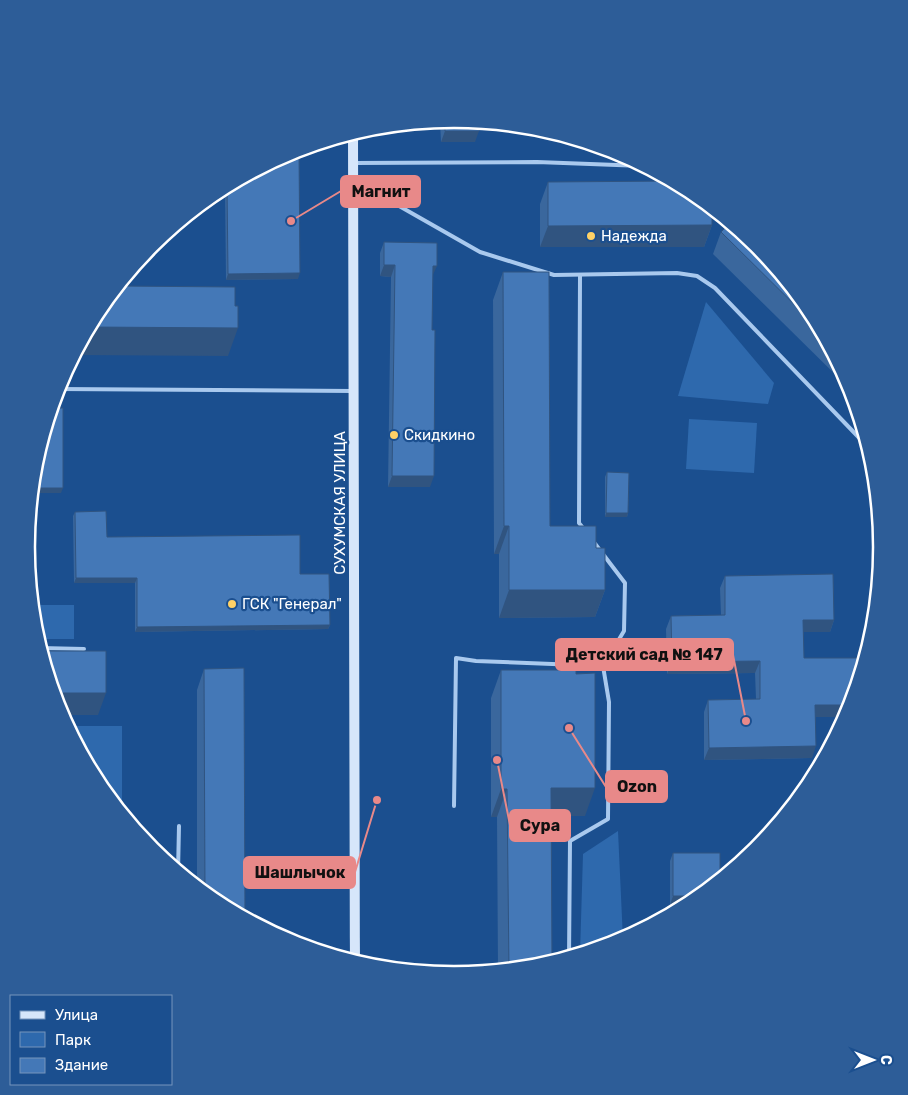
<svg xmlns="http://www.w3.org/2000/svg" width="908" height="1095" viewBox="0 0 908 1095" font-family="Rubik,sans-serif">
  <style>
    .green { fill: #2e69ad }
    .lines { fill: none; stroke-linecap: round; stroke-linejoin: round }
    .lane { stroke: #a9c9ee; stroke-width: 4 }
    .secondary { stroke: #d6e6fa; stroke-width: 10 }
    .wall { fill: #3a679d }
    .shaded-wall { fill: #305480 }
    .building { fill: #4478b7; stroke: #305480 }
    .poi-dot { fill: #ffd166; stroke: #1b4f8f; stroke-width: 2 }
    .labels { text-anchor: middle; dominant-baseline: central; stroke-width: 4.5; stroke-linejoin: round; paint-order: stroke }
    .poi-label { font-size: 15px; fill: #fff; stroke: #1b4f8f; text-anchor: start }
    .street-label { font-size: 15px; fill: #fff; stroke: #1b4f8f }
    .rim { fill: none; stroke: #fff; stroke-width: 2.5 }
    .leader { fill: none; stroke: #e88989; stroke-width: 2 }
    .callout-dot { fill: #e88989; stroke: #1b4f8f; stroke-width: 2 }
    .callout { fill: #e88989; stroke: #e88989; stroke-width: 2 }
    .callout-label { font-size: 16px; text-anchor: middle; font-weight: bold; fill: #111 }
  </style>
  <rect width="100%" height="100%" fill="#1b4f8f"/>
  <!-- green -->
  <g class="green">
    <polygon points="706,302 774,383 768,404 678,396"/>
    <polygon points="689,419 757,423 754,473 686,469"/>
    <polygon points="32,605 74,605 74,639 37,639 34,631"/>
    <polygon points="67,726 122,726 122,814 98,785"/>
    <polygon points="618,831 623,940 580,954 583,854"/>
  </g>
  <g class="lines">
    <!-- lane -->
    <g class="lane">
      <polyline points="355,163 537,162 643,166"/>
      <polyline points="354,187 371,190 480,252 554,275 677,273 697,276 715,288 868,447"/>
      <polyline points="580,276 579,523 584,529"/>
      <polyline points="57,389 353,391"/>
      <polyline points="40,648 84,649"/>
      <polyline points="454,806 456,658 476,661 603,666 624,631 625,583 593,541"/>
      <polyline points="178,872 179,826"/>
      <polyline points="569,958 570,841 608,819 609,702 603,666"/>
    </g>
    <!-- secondary -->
    <path class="secondary" d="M 353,133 C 356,410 353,686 355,962"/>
  </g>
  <!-- wall -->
  <g class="wall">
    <polygon points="454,120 475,142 441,142 440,121"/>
    <polygon points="291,152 298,279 226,280 225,187"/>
    <polygon points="548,182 712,225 704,247 540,247 540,204"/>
    <polygon points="721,232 810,310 849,384 851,390 713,254"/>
    <polygon points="384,242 432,277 430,487 388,487 391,277 380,276 380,253"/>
    <polygon points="503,272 550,526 596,548 605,590 595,617 499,618 499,554 494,554 493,300"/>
    <polygon points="607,472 628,513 627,517 605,517 605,477"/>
    <polygon points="75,512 107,537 300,574 330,625 328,629 135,632 135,583 74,583 73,516"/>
    <polygon points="725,576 834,620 830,632 803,632 804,658 815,717 812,758 704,760 704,712 708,700 756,699 755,673 667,674 666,629 671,616 721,615 720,588"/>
    <polygon points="204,669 216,903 197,888 197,690"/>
    <polygon points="501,670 585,816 552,816 537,967 498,971 497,817 491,817 491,698"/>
    <polygon points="673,853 689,905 670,905 670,861"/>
  </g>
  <!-- shaded-wall -->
  <g class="shaded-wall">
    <polygon points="445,131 479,131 475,142 441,142"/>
    <polygon points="712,225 704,247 540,247 548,226"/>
    <polygon points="384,265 395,265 391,277 380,276"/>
    <polygon points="433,266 437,266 432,277"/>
    <polygon points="300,273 298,279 226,280 228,274"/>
    <polygon points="89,327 238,328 228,356 74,355"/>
    <polygon points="392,476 434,476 430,487 388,487"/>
    <polygon points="32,488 63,488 61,493 32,493"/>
    <polygon points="606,513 628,513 627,517 605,517"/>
    <polygon points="504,526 509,526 499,554 494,554"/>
    <polygon points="76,578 137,578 135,583 74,583"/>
    <polygon points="509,590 605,590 595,617 499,618"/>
    <polygon points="803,620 834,620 830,632 798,632"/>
    <polygon points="330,625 328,629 135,632 137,627"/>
    <polygon points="760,661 755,673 667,674 672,662"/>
    <polygon points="53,693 106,693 98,715 61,715 59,711"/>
    <polygon points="815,705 851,705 849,711 846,717 811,717"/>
    <polygon points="816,746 812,758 704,760 709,748"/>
    <polygon points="551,788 595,788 585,816 541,816"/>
    <polygon points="501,789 507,789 497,817 491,817"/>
    <polygon points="673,896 700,896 689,905 670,905"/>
  </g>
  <!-- building -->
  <g class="building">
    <polygon points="454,120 479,122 479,131 445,131 445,121"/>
    <polygon points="299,150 300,273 228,274 227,186 291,152"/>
    <polygon points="672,181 692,192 712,208 712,225 548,226 548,182"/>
    <polygon points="730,223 757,245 810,310 820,330 721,232"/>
    <polygon points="384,242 437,243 437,266 433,266 432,330 435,330 434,476 392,476 395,265 384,265"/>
    <polygon points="503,272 549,272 550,526 596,526 596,548 605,548 605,590 509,590 509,526 504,526"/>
    <polygon points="118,286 235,287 235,306 238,306 238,328 89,327 98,310"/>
    <polygon points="51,408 63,408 63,488 32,488 35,464"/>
    <polygon points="607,472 629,473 628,513 606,513"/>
    <polygon points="106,511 107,537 300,535 300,574 329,574 330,625 137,627 137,578 76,578 75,512"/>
    <polygon points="833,574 834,620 803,620 804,658 865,658 851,705 815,705 816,746 709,748 708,700 760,699 760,661 672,662 671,616 725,615 725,576"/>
    <polygon points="40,651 106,651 106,693 53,693"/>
    <polygon points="244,668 245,918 216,903 205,894 204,669"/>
    <polygon points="501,670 576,670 576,674 595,673 595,788 551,788 552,962 537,967 509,970 507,789 501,789"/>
    <polygon points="673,853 720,853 720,880 700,896 673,896"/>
  </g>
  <!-- markers -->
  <g class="poi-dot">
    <circle cx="591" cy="236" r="5"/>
    <circle cx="394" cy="435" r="5"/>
    <circle cx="232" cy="604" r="5"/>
  </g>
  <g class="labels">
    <!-- poi labels -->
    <g class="poi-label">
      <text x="601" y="236">Надежда</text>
      <text x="404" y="435">Скидкино</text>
      <text x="242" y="604">ГСК "Генерал"</text>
    </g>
    <!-- street labels -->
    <g class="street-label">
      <text transform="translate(340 503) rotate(-90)">СУХУМСКАЯ УЛИЦА</text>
    </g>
  </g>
  <!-- crop -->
  <path d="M0 0H908V1095H0ZM35 547a419 419 0 1 1 838 0a419 419 0 1 1-838 0Z" fill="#2d5d98" fill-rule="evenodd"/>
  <path class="rim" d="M35 547a419 419 0 1 1 838 0a419 419 0 1 1-838 0Z"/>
  <!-- callouts -->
  <path class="leader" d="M291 221L341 191M746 721L733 655M569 728L606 787M497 760L510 825M377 800L355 872"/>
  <g class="callout-dot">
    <circle cx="291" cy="221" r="5"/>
    <circle cx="746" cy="721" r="5"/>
    <circle cx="569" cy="728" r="5"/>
    <circle cx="497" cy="760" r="5"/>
    <circle cx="377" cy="800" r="5"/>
  </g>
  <g class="callout">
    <rect x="341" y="176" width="79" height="31" rx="5"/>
    <rect x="556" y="639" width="177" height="31" rx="5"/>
    <rect x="606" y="771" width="61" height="31" rx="5"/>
    <rect x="510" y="810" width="60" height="31" rx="5"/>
    <rect x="244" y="857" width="111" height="31" rx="5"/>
  </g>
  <g class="callout-label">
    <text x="381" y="197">Магнит</text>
    <text x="644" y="660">Детский сад № 147</text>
    <text x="637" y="792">Ozon</text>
    <text x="540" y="831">Сура</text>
    <text x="300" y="878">Шашлычок</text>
  </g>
  <!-- legend -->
  <rect x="10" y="995" width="162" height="90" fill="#1b4f8f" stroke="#7695bc"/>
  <rect x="20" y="1011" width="25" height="8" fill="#d6e6fa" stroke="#7695bc"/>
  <text x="55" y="1020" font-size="15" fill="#ffffff">Улица</text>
  <rect x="20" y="1032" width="25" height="15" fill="#2e69ad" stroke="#7695bc"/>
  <text x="55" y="1045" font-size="15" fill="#ffffff">Парк</text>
  <rect x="20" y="1058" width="25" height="15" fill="#4478b7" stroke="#7695bc"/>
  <text x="55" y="1070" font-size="15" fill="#ffffff">Здание</text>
  <!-- north arrow -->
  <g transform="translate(873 1060) rotate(90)" stroke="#1b4f8f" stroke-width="4" paint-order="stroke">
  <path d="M0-4L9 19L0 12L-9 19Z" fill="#ffffff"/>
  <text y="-8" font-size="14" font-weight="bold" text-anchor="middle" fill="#ffffff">С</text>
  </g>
</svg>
